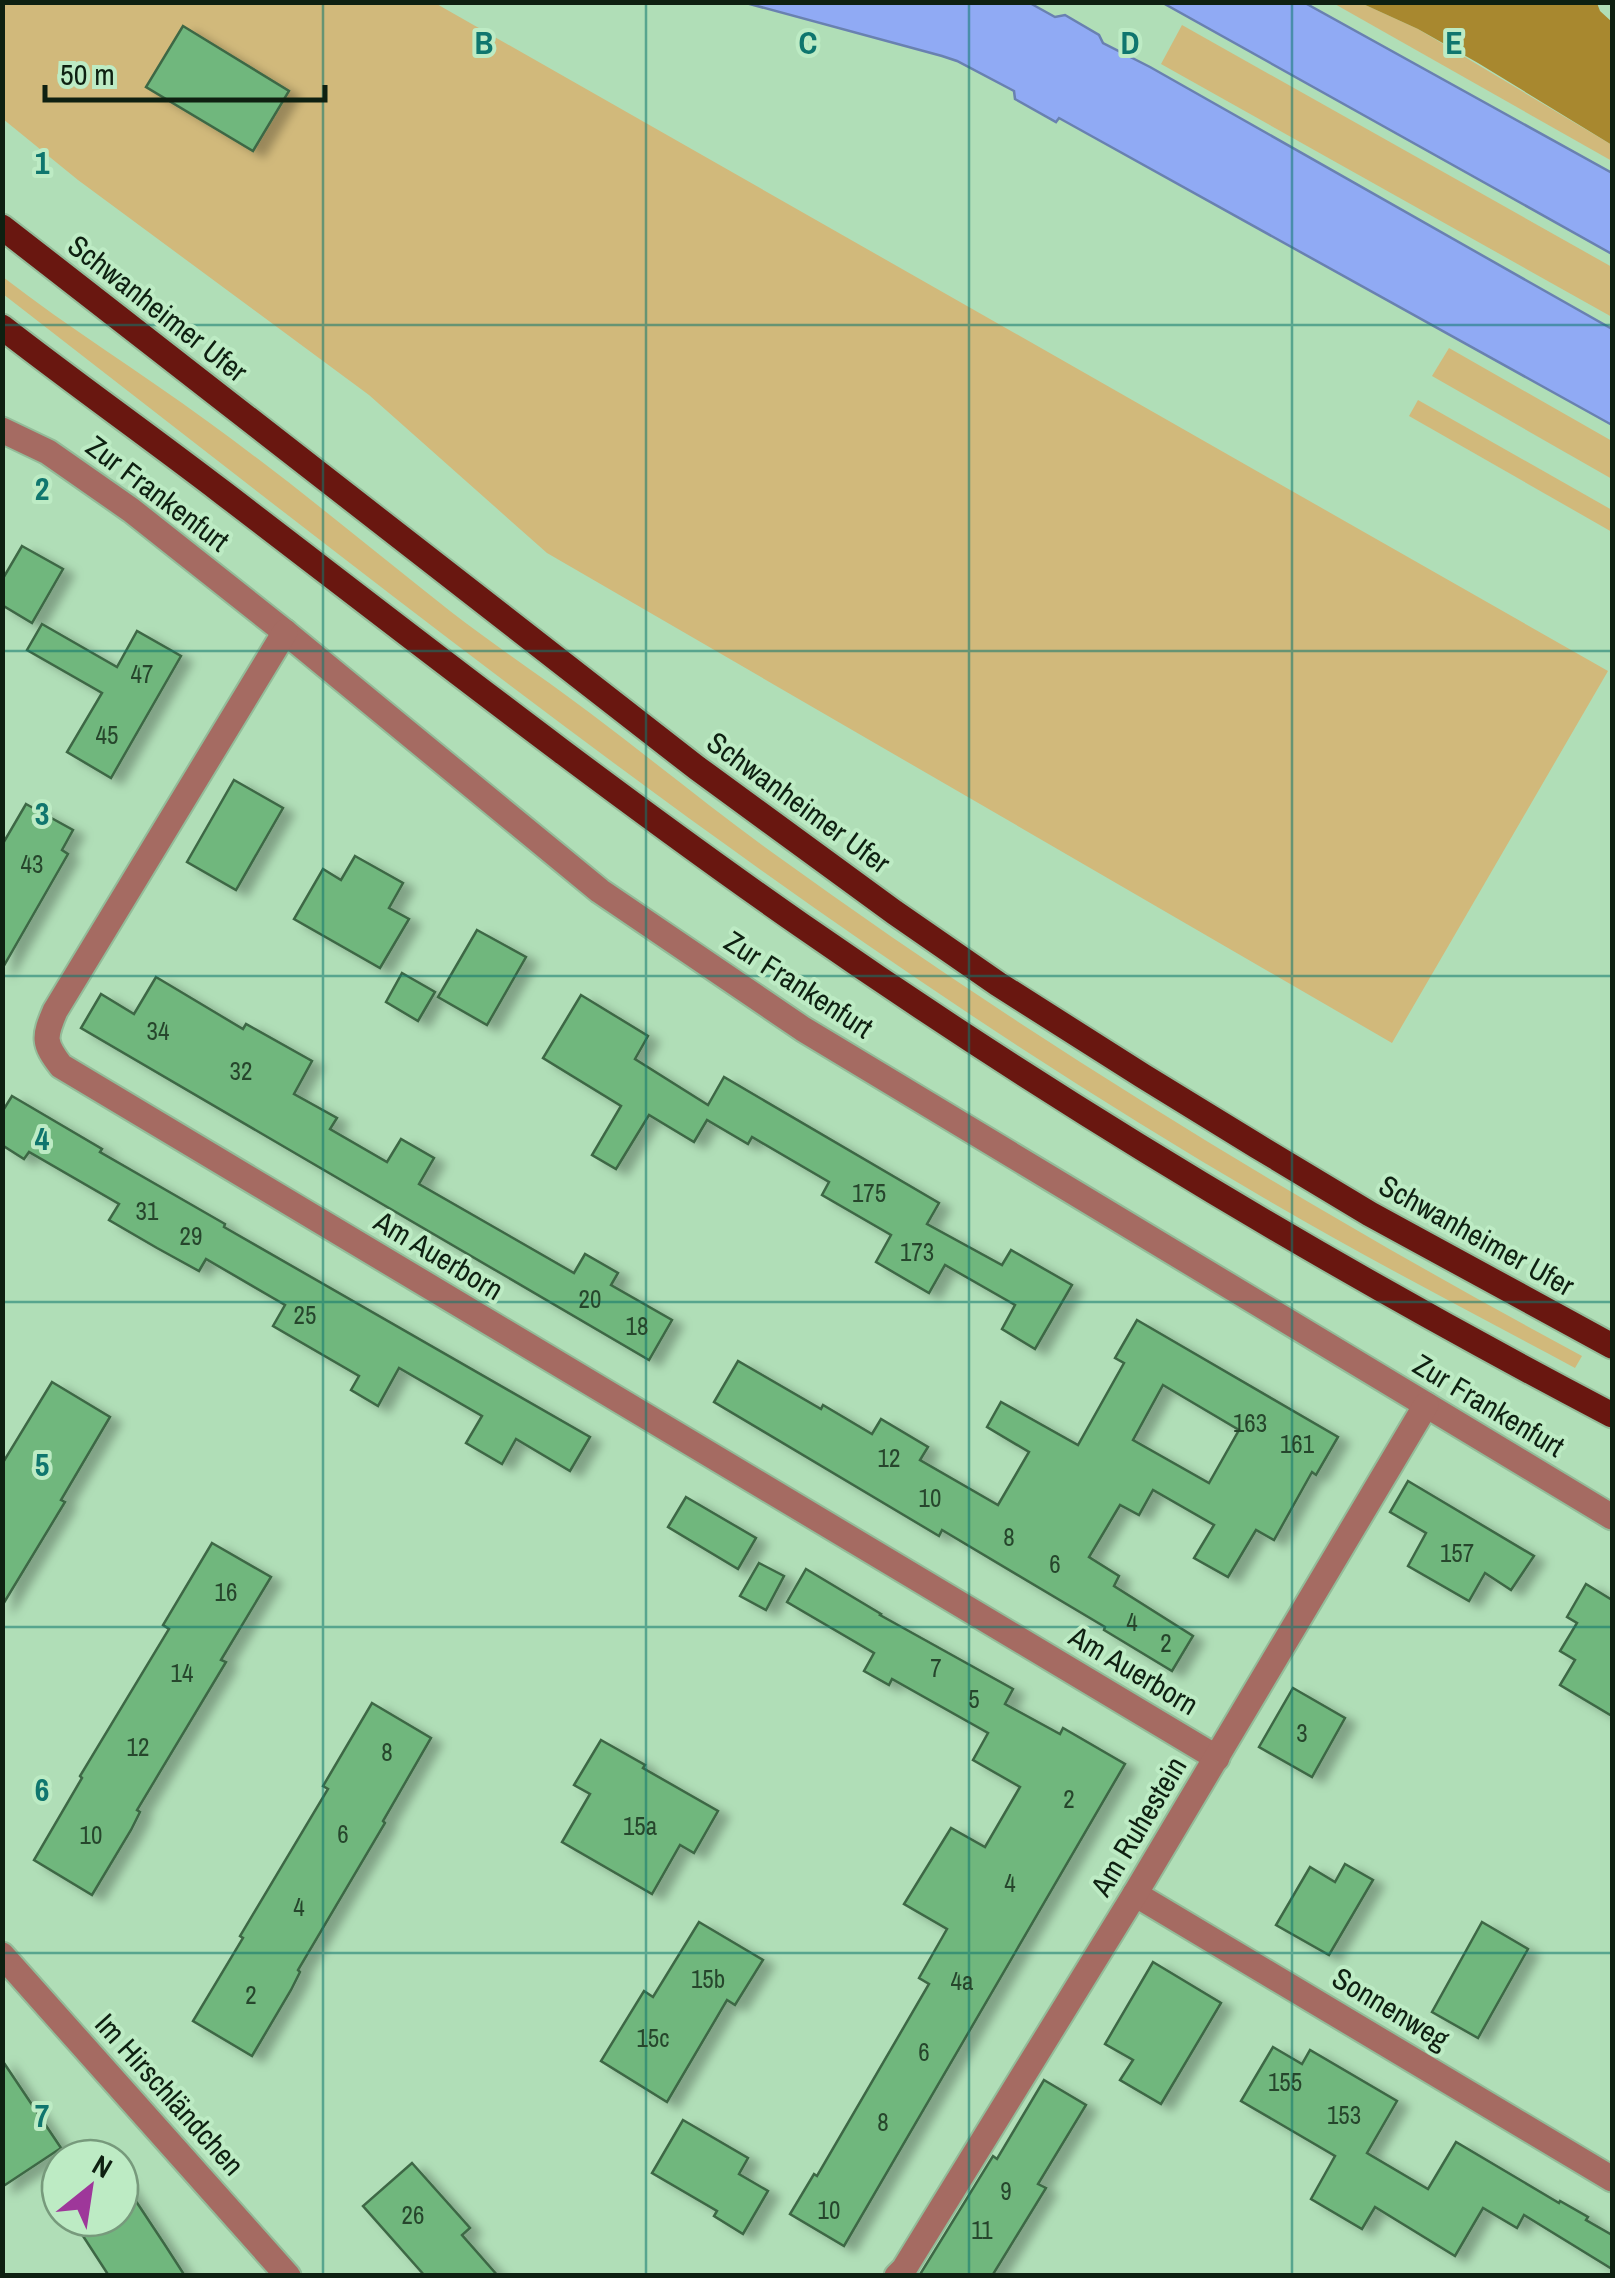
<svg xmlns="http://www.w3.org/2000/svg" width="1615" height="2278" viewBox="0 0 1615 2278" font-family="'Archivo Narrow',sans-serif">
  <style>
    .green { fill: #d1b97b }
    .forest { fill: #a8882f }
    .water { fill: #90aaf4; stroke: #6981b0; stroke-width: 2.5 }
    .building { fill: #6fb77d; stroke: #3e6745; stroke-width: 2.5; fill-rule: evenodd; filter: url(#shadow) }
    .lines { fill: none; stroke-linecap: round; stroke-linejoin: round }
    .minor-casing { stroke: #93bc99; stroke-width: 29 }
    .major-casing { stroke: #93bc99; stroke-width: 29 }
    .minor { stroke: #a56b62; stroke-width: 25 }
    .major { stroke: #691710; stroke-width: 25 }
    .grid { fill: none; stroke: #0f766e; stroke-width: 2.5; stroke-opacity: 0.55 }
    .labels { text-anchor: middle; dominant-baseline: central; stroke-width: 8; stroke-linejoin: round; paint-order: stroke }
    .number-label { font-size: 25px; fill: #26462c }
    .street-label { font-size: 30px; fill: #0e2011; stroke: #bdebc4 }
    .grid-label { font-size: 32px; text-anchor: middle; font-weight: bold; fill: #0f766e; stroke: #bdebc4; stroke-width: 8; stroke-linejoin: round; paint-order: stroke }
  </style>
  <defs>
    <filter id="shadow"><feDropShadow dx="11" dy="6" stdDeviation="5" flood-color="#0004"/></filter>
  </defs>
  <rect width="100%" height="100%" fill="#b0deb7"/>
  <!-- green -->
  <g class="green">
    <polygon points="2,3 435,3 1608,671 1392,1043 547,553 369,395 78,180 3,119"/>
    <polygon points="1333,3 1361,3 1418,29 1612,145 1612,161"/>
    <polygon points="1182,25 1612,267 1612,317 1161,64"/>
    <path d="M 3,277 C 69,328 140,372 207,421 C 290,481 369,547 450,611 C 495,646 544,678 590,713 C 651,759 711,808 773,853 C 1031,1040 1302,1205 1582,1356 L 1575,1368 C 1471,1312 1366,1258 1264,1198 C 1165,1140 1067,1079 971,1015 C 636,792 321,540 3,294 Z"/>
    <polygon points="1449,348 1612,441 1612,479 1432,376"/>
    <polygon points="1418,400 1612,510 1612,532 1409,416"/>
  </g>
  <!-- forest -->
  <polygon class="forest" points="1361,3 1597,3 1600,11 1612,22 1612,145 1478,63 1418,29"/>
  <!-- water -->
  <g class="water">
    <polygon points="1028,2 1055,17 1065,15 1099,35 1103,43 1150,67 1612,329 1612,425 1059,118 1056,122 1015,99 1014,91 957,61 942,56 746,3"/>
    <polygon points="1163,3 1305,3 1612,173 1612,254"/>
  </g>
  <!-- building -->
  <g class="building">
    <polygon points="183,26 289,91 253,151 146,87"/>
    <polygon points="22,546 63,569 32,623 2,605 2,580"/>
    <polygon points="42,624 117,667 137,631 181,656 111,778 67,752 102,693 27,650"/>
    <polygon points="234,780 283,808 236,890 187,862"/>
    <polygon points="26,804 73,830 62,850 68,854 2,969 2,845"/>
    <polygon points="355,856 403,883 389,908 409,919 380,968 294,919 323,869 341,880"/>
    <polygon points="477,930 526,957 487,1025 438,997"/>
    <polygon points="402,973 435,992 418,1021 386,1002"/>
    <polygon points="156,977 243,1029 246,1024 312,1061 294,1094 337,1118 330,1129 387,1162 401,1139 434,1158 419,1184 574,1273 585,1254 618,1273 611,1285 672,1320 649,1360 81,1028 101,994 134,1014"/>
    <polygon points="581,995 648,1036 635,1059 708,1105 724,1077 939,1203 927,1224 1002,1265 1011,1250 1072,1285 1035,1349 1002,1329 1015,1305 945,1265 929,1293 876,1262 891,1235 822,1195 829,1182 752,1137 748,1144 707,1120 694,1142 649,1115 616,1169 592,1155 621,1106 543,1058"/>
    <polygon points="12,1096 102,1149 100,1152 225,1224 224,1227 590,1437 570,1471 516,1439 502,1464 466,1443 482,1416 399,1368 378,1406 351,1390 359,1376 273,1326 285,1305 206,1259 199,1271 157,1248 109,1220 119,1204 29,1152 24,1159 2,1145 2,1112"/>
    <path d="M 1137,1320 L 1338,1437 L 1316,1475 L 1312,1472 L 1274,1540 L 1256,1530 L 1228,1577 L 1194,1558 L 1214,1525 L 1153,1490 L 1139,1515 L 1120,1505 L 1089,1557 L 1119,1576 L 1114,1586 L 1193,1636 L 1172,1671 L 1104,1630 L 1105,1627 L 942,1530 L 939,1536 L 714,1402 L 738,1361 L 821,1409 L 823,1405 L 872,1434 L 881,1419 L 928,1447 L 920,1460 L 998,1505 L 1029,1452 L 987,1427 L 1001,1402 L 1078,1445 L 1124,1363 L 1115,1358 ZM 1163,1385 L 1239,1430 L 1209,1483 L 1133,1440 Z"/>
    <polygon points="52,1382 110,1417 61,1500 65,1502 2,1606 2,1464"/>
    <polygon points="1408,1481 1534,1556 1511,1590 1485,1573 1469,1601 1408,1566 1426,1533 1390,1512"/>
    <polygon points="686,1497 756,1538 738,1569 668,1527"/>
    <polygon points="212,1543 271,1577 221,1660 226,1662 137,1810 140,1812 131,1830 92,1895 34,1860 82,1778 80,1776 169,1629 163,1625"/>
    <polygon points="759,1563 784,1576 766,1610 740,1596"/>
    <polygon points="806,1569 881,1614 880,1615 1013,1689 1005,1704 1060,1734 1063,1728 1125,1764 844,2246 790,2214 814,2174 817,2176 929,1984 919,1978 947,1929 904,1904 951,1828 985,1847 1020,1787 973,1760 988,1733 892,1679 889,1685 864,1671 874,1653 787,1602"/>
    <polygon points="1586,1584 1612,1600 1612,1716 1560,1685 1575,1660 1560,1651 1577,1623 1567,1617"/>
    <polygon points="1293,1688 1345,1718 1312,1777 1259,1747"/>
    <polygon points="372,1703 431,1738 383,1821 385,1823 298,1970 300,1972 291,1990 252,2056 193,2021 243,1938 240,1936 328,1789 323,1786"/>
    <polygon points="601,1740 645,1765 643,1768 718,1811 694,1853 680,1845 652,1894 562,1842 590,1794 574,1785"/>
    <polygon points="1345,1864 1373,1880 1329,1955 1276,1925 1310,1867 1335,1882"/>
    <polygon points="699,1922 763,1960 735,2005 727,2000 667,2102 601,2061 644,1991 653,1997"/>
    <polygon points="1482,1922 1528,1949 1478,2038 1432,2012"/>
    <polygon points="1153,1962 1221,2003 1161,2104 1120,2080 1133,2060 1105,2044"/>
    <polygon points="1273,2047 1302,2064 1310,2050 1397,2101 1367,2153 1428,2189 1456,2142 1559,2203 1560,2201 1588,2217 1586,2220 1612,2235 1612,2269 1524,2215 1517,2228 1483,2208 1455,2256 1375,2207 1362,2229 1311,2199 1335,2156 1241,2101"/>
    <polygon points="2,2060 61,2148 2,2187"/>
    <polygon points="1044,2080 1086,2105 1038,2184 1046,2188 992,2276 919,2276 993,2156 997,2159"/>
    <polygon points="683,2120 748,2158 739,2174 768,2191 743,2234 714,2216 717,2211 652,2173"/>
    <polygon points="412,2163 470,2228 462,2235 498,2276 425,2276 363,2206"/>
    <polygon points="120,2177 165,2245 185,2276 109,2276 83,2236 87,2233 77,2218 120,2218"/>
  </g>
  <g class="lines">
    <defs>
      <g id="minor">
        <polyline points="2,430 48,452 131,510 285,632 600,891 803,1029 1612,1517"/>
        <path d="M 285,632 L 55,1011 C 44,1037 43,1043 61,1066 L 1217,1758"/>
        <polyline points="1135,1894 1612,2179"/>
        <polyline points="2,1955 288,2276"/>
        <polyline points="897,2276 904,2269 1135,1894 1426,1405"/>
      </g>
      <g id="major">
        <polyline points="2,227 697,768 894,912 998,984 1143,1076 1257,1146 1370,1214 1612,1346"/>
        <path d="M 2,327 C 74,383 149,436 222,492 C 413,638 603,787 801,925 C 1061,1106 1332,1268 1612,1415"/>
      </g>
    </defs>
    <!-- minor casing -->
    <use href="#minor" class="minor-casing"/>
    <!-- major casing -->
    <use href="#major" class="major-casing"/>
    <!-- minor -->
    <use href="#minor" class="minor"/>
    <!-- major -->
    <use href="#major" class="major"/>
  </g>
  <!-- grid -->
  <path class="grid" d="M 323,2 L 323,2276M 646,2 L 646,2276M 969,2 L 969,2276M 1292,2 L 1292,2276M 2,325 L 1612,325M 2,651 L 1612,651M 2,976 L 1612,976M 2,1302 L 1612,1302M 2,1627 L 1612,1627M 2,1953 L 1612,1953"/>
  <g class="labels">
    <!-- number labels -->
    <g class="number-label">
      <text x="142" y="674">47</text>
      <text x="107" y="735">45</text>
      <text x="32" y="864">43</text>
      <text x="158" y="1031">34</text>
      <text x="241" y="1071">32</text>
      <text x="869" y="1193">175</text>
      <text x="147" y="1211">31</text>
      <text x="191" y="1236">29</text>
      <text x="917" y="1252">173</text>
      <text x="590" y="1299">20</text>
      <text x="305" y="1315">25</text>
      <text x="637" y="1326">18</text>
      <text x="1250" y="1423">163</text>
      <text x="1297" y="1444">161</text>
      <text x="889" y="1458">12</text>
      <text x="930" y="1498">10</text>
      <text x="1009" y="1537">8</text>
      <text x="1457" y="1553">157</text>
      <text x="1055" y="1564">6</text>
      <text x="226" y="1592">16</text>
      <text x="1132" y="1622">4</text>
      <text x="1166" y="1643">2</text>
      <text x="936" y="1668">7</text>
      <text x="182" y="1673">14</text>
      <text x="974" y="1699">5</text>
      <text x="1302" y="1733">3</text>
      <text x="138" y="1747">12</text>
      <text x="387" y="1752">8</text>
      <text x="1069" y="1799">2</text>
      <text x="640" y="1826">15a</text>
      <text x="343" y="1834">6</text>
      <text x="91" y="1835">10</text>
      <text x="1010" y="1883">4</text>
      <text x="299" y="1907">4</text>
      <text x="708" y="1979">15b</text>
      <text x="962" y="1981">4a</text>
      <text x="251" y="1995">2</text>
      <text x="653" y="2038">15c</text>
      <text x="924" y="2052">6</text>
      <text x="1285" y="2082">155</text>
      <text x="1344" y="2115">153</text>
      <text x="883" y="2122">8</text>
      <text x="1006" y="2191">9</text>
      <text x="829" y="2210">10</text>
      <text x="413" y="2215">26</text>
      <text x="982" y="2230">11</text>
    </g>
    <!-- street labels -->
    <g class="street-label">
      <text transform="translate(158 308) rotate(38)">Schwanheimer Ufer</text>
      <text transform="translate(158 493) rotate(37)">Zur Frankenfurt</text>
      <text transform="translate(799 802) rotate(36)">Schwanheimer Ufer</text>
      <text transform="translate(799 984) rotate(33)">Zur Frankenfurt</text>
      <text transform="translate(1477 1235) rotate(29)">Schwanheimer Ufer</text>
      <text transform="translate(439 1255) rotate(31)">Am Auerborn</text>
      <text transform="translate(1489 1405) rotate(31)">Zur Frankenfurt</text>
      <text transform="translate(1134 1670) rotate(31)">Am Auerborn</text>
      <text transform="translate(1138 1826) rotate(-59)">Am Ruhestein</text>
      <text transform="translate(1391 2008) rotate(31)">Sonnenweg</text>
      <text transform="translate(170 2094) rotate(48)">Im Hirschländchen</text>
    </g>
  </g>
  <g class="grid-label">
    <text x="484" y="54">B</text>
    <text x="808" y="54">C</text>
    <text x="1130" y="54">D</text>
    <text x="1454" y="54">E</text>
    <text x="42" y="174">1</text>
    <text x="42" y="500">2</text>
    <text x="42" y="825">3</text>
    <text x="42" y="1150">4</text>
    <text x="42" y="1476">5</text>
    <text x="42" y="1801">6</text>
    <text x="42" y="2127">7</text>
  </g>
  <!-- border -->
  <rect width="1615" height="2278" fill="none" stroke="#0e2011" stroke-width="10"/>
  <!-- north arrow -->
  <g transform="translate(90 2188) rotate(30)"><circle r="48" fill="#bdebc4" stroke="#779a7c" stroke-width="2.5"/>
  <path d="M0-8L18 38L0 25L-18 38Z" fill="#9e379a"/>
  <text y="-15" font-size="28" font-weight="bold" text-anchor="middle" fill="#0e2011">N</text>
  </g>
  <!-- scale -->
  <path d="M45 85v15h280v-15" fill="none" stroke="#0e2011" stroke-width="5"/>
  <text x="60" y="85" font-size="30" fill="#0e2011" stroke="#bdebc4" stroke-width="8" paint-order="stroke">50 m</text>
</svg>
